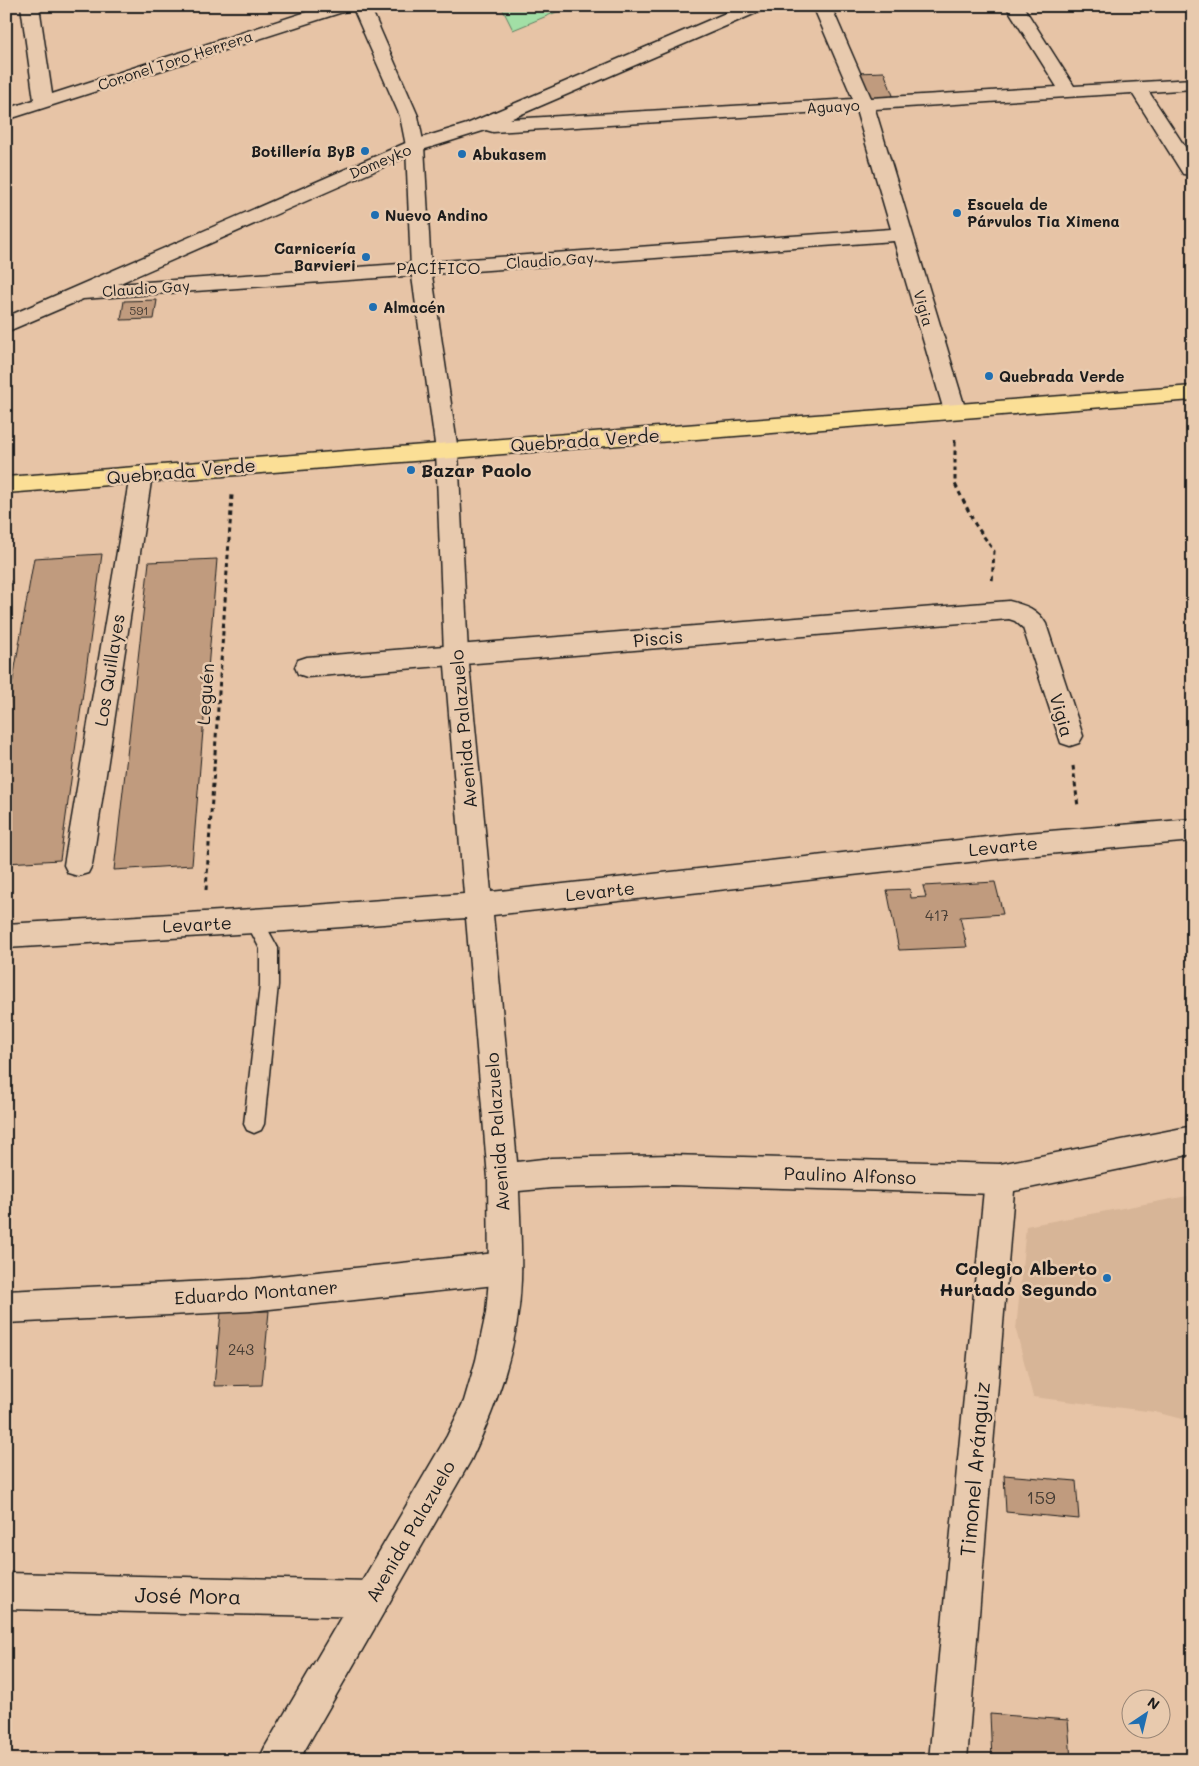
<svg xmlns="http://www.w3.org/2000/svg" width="1199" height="1766" viewBox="0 0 1199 1766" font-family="Mali,sans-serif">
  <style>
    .built { fill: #d7b597 }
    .green { fill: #a2dfa6; stroke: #5f7e61 }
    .building { fill: #c09b7e; stroke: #1c1c1c }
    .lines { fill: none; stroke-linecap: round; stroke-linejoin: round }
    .lane-casing { stroke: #1c1c1c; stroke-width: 3 }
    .street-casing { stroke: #1c1c1c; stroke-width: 3 }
    .secondary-casing { stroke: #1c1c1c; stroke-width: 3 }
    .primary-casing { stroke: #1c1c1c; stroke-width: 3 }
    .path-far1 { stroke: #1c1c1c; stroke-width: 2.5; stroke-dasharray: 4 2.5; stroke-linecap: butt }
    .path { stroke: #1c1c1c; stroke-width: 3; stroke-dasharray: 4.5 4; stroke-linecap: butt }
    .lane { fill: #e8caae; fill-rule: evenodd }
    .street { fill: #e8caae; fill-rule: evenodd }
    .secondary { fill: #e8caae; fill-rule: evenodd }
    .primary { fill: #fbdf96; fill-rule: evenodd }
    .poi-dot { fill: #1f6fb2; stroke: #e8caae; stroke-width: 2 }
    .labels { text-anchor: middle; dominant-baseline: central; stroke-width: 5; stroke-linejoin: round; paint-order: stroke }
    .far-number-label { font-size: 12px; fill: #453c34 }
    .far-street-label { font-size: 15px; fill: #1c1c1c; stroke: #e8caae }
    .far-poi-label { font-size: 15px; font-weight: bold; fill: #1c1c1c; stroke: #e8caae; text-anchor: start }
    .number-label { font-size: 15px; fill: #453c34 }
    .far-neighbourhood-label { font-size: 16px; letter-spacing: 1px; fill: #1c1c1c; stroke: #e8caae }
    .street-label { font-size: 18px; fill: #1c1c1c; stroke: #e8caae }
    .poi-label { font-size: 18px; font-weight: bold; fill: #1c1c1c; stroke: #e8caae; text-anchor: start }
    .near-number-label { font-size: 18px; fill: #453c34 }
    .near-street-label { font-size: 21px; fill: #1c1c1c; stroke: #e8caae }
  </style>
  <rect width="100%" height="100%" fill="#e7c4a6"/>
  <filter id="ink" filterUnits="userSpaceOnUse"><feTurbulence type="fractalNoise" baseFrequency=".02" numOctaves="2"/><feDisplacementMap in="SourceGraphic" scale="10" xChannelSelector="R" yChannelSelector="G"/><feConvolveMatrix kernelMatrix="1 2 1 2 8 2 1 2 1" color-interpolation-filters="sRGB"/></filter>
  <g filter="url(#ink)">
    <!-- built -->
    <polygon class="built" points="1193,1195 1193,1422 1155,1412 1033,1397 1016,1330 1026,1226"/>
    <!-- green -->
    <polygon class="green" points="501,6 571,6 513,30"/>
    <!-- building -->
    <g class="building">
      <polygon points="884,72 894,98 866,100 856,73"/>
      <polygon points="157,300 154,319 121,320 124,301"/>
      <polygon points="102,554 60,860 6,863 6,720 34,558"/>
      <polygon points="217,559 192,865 114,870 149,562"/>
      <polygon points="6,581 11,581 6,606"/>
      <polygon points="995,882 1003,914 960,917 967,947 899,950 887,890 910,889 911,898 926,897 923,886"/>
      <polygon points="269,1311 262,1385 214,1386 221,1312"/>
      <polygon points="1004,1475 1076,1481 1079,1519 1006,1512"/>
      <polygon points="990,1714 1068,1720 1071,1760 992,1760"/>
    </g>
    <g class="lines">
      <defs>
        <polygon id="lane" points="255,914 261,917 278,948 278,985 264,1124 261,1130 254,1133 247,1130 244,1124 260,985 260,949 246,922 249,917"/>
        <g id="street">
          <polygon points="21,6 39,6 52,94 325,6 351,6 349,10 6,120 6,109 34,100"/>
          <path d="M 742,6 L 765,6 L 763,10 L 510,119 L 853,99 L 813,6 L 831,6 L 871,98 L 1057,87 L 1006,6 L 1023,6 L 1074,86 L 1193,79 L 1193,89 L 1149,92 L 1193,159 L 1193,175 L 1183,174 L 1132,93 L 875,109 L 966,411 L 963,416 L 955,418 L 947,416 L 944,411 L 894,241 L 83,299 L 6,332 L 6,317 L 408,142 L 467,124 ZM 856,110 L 891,229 L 118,284 L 422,150 L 486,130 L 493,132 Z"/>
          <polygon points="141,467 149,469 152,475 92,865 88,873 78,876 68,873 64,865 130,475 133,469"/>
          <path d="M 1009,601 C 1025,605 1038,609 1046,624 L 1083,736 L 1079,743 L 1070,746 L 1061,743 L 1023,628 L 1015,621 L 1009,619 L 307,677 L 298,674 L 295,667 L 298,660 L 307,657 Z"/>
          <polygon points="1000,1164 1011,1169 1015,1179 967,1760 929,1760 985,1179 989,1169"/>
          <polygon points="505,1252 516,1257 521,1268 516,1279 505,1284 251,1311 6,1323 6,1291 251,1279"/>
          <polygon points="6,1573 370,1581 383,1586 388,1599 383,1612 370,1617 6,1609"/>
        </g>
        <path id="secondary" d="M 352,6 L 370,6 L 418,116 L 424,146 L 431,269 L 458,451 L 468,654 L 491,892 L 1014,834 L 1193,819 L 1193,841 L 1014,857 L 493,915 L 517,1162 L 551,1158 L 670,1155 L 1000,1164 L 1193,1126 L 1193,1154 L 1000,1194 L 670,1185 L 551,1188 L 519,1191 C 520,1220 522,1250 521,1280 C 519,1344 498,1402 471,1460 L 299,1760 L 259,1760 L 265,1747 L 447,1436 L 464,1401 L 476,1360 L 486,1313 L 489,1279 L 488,1178 L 466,918 L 301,930 L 6,948 L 6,924 L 301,906 L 464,894 L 444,654 L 436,451 L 411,269 L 406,146 L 400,116 Z"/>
        <polygon id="primary" points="1193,386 1193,400 6,493 6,477"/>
      </defs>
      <!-- lane casing -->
      <use href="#lane" class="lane-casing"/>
      <!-- street casing -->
      <use href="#street" class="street-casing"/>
      <!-- secondary casing -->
      <use href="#secondary" class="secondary-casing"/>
      <!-- primary casing -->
      <use href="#primary" class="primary-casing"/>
      <!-- path-far1 -->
      <polyline class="path-far1" points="955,439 955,443"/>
      <!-- path -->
      <g class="path">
        <polyline points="955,442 955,484 975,524 994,551 992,583"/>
        <polyline points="1073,766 1078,807"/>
        <polyline points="206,890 232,495"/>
      </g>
      <!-- lane -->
      <use href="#lane" class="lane"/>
      <!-- street -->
      <use href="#street" class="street"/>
      <!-- secondary -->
      <use href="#secondary" class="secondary"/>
      <!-- primary -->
      <use href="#primary" class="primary"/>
    </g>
  </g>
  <!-- markers -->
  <g class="poi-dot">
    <circle cx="365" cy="151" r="5"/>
    <circle cx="462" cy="154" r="5"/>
    <circle cx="957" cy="213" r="5"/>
    <circle cx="375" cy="215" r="5"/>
    <circle cx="366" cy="257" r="5"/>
    <circle cx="373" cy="307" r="5"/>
    <circle cx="989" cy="376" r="5"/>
    <circle cx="411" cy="470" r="5"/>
    <circle cx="1107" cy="1278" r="5"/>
  </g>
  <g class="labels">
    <!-- far-number labels -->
    <g class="far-number-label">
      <text x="139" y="310">591</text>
    </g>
    <!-- far-street labels -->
    <g class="far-street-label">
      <text transform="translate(175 60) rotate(-18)">Coronel Toro Herrera</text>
      <text transform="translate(833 106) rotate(-3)">Aguayo</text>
      <text transform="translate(380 161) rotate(-23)">Domeyko</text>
      <text transform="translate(550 260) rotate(-4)">Claudio Gay</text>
      <text transform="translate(146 288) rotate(-4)">Claudio Gay</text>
      <text transform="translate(924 308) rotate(74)">Vigia</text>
    </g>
    <!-- far-poi labels -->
    <g class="far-poi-label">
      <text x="355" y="151" text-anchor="end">Botillería ByB</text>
      <text x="472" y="154">Abukasem</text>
      <text x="967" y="204">Escuela de<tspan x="967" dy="17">Párvulos Tia Ximena</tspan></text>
      <text x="385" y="215">Nuevo Andino</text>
      <text x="356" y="248" text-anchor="end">Carnicería<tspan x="356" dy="17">Barvieri</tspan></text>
      <text x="383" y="307">Almacén</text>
      <text x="999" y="376">Quebrada Verde</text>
    </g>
    <!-- number labels -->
    <g class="number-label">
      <text x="937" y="915">417</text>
      <text x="241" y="1349">243</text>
    </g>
    <!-- far-neighbourhood labels -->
    <g class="far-neighbourhood-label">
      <text x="439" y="267">PACÍFICO</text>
    </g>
    <!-- street labels -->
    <g class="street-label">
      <text transform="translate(585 440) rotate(-4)">Quebrada Verde</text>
      <text transform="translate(181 471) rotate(-5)">Quebrada Verde</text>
      <text transform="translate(658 638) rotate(-5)">Piscis</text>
      <text transform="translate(109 670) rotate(-81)">Los Quillayes</text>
      <text transform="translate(205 694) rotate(-86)">Leguén</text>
      <text transform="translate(1062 715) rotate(74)">Vigia</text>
      <text transform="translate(463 729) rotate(-95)">Avenida Palazuelo</text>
      <text transform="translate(1003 846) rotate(-6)">Levarte</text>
      <text transform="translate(600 891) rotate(-6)">Levarte</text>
      <text transform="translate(197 924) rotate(-3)">Levarte</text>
      <text transform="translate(497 1132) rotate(-94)">Avenida Palazuelo</text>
      <text transform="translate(850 1175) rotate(2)">Paulino Alfonso</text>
      <text transform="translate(256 1292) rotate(-4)">Eduardo Montaner</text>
      <text transform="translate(410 1531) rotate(-60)">Avenida Palazuelo</text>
    </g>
    <!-- poi labels -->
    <g class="poi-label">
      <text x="421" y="470">Bazar Paolo</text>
      <text x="1097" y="1268" text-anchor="end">Colegio Alberto<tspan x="1097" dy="21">Hurtado Segundo</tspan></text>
    </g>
    <!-- near-number labels -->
    <g class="near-number-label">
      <text x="1041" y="1497">159</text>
    </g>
    <!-- near-street labels -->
    <g class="near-street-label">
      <text transform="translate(974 1469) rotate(-85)">Timonel Aránguiz</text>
      <text transform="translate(188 1595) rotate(1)">José Mora</text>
    </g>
  </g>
  <!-- margin -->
  <rect width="1199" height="1766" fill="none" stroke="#e8caae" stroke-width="25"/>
  <rect x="12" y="12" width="1174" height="1741" fill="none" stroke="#1c1c1c" stroke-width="2" filter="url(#ink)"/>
  <!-- north arrow -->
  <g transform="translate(1146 1714) rotate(35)"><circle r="24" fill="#e8caae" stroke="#968474"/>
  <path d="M0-4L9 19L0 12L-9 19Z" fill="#1f6fb2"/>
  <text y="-8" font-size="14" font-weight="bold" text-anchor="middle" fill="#1c1c1c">N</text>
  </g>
</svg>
